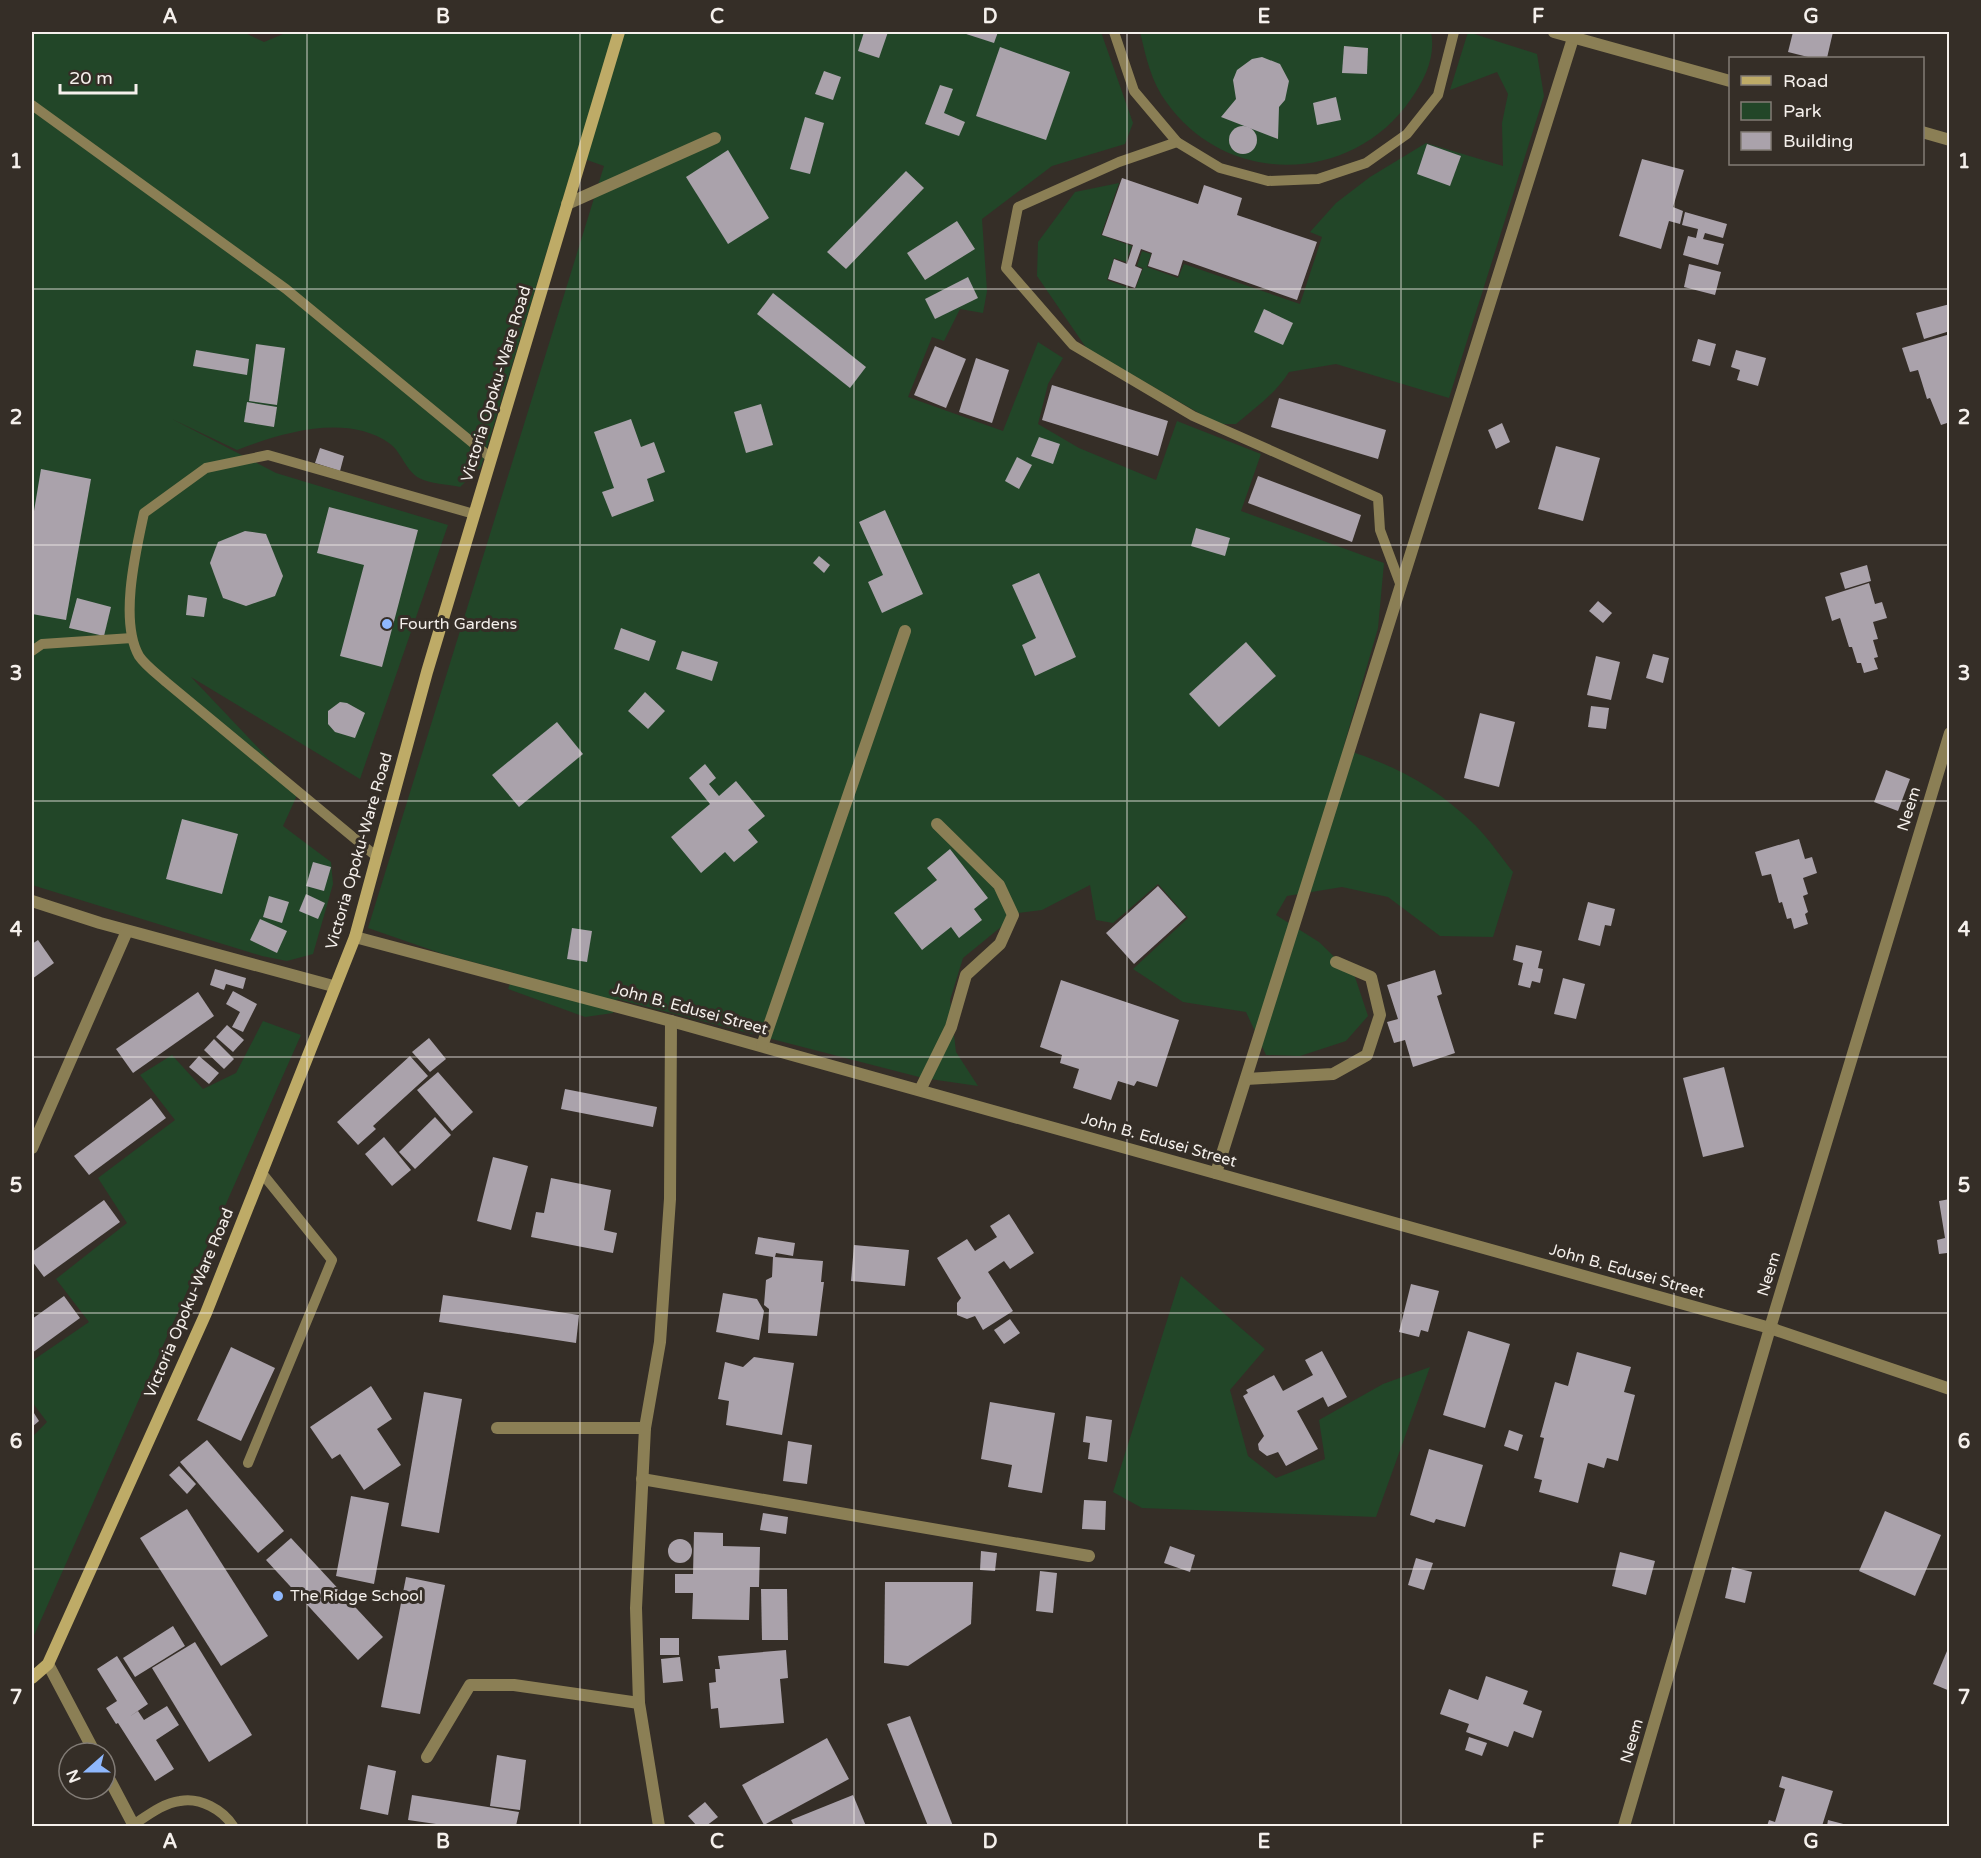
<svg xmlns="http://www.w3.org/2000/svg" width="1981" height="1858" viewBox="0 0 1981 1858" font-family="'Varela Round',sans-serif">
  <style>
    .green { fill: #224628 }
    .building { fill: #aaa2ab }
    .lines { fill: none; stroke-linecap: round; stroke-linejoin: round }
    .service { stroke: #8b7f55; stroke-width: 10 }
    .minor { stroke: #8b7f55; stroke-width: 12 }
    .tertiary { stroke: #8b7f55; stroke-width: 12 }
    .secondary { stroke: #beab67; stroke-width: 12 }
    .grid { fill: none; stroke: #f5f0ec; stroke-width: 1.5; stroke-opacity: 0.55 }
    .poi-dot { fill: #8fb8fd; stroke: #352e27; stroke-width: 2 }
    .labels { text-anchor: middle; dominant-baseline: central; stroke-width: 6; stroke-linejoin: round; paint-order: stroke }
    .street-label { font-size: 16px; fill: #f5f0ec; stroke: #352e27 }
    .poi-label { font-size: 16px; fill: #f5f0ec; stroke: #352e27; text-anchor: start }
    .neatline { fill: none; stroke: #f5f0ec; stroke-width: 2 }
    .grid-label { font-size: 20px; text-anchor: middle; font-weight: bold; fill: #f5f0ec }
  </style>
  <rect width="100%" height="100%" fill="#352e27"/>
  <!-- green -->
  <g class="green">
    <path d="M 32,32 L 243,32 L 264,42 L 288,32 L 1101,32 L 1133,123 L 1125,144 L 1052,166 L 982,219 L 987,291 L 983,313 L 960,309 L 944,341 L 932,337 L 908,397 L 1003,431 L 1038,342 L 1063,358 L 1048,384 L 1038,424 L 1079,448 L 1156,480 L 1177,421 L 1261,454 L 1241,511 L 1384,563 L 1378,628 L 1343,749 C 1395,765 1436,787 1475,825 C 1489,839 1501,857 1513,872 L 1493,937 L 1440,936 L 1388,897 L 1342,887 L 1287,896 L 1276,915 L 1319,942 L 1355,977 L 1368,1016 L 1346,1041 L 1300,1056 L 1266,1055 L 1246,1012 L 1183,1002 L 1133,969 L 1188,918 L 1158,884 L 1113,923 L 1096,920 L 1090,885 L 1042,910 L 1018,913 L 963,958 L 950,1000 L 956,1052 L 978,1086 L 923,1078 L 617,999 L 613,1013 L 585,1017 L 508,989 L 514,973 L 443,954 L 368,928 L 604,166 L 576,156 L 481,467 L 460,487 C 448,484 430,484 419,478 C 406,471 401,451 389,443 C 346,413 281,433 237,450 L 172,419 L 276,473 L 448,525 L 360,779 L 191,677 L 299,791 L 283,826 L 331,862 L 333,884 L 313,954 L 287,961 L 262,956 L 32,885 Z"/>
    <path d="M 1140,32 L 1431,32 C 1436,56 1425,79 1411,99 C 1353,184 1228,188 1167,103 C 1151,82 1146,57 1140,32 Z"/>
    <path d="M 1468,32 L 1537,54 L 1544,96 L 1449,398 L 1336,364 L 1289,372 C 1276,393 1256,407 1236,424 L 1218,424 L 1087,349 L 1037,276 L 1038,242 L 1075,192 L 1119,183 L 1101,235 L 1132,246 L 1126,262 L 1114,258 L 1107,280 L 1135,290 L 1143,268 L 1137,266 L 1142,251 L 1151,254 L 1147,267 L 1178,278 L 1184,264 L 1300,304 L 1322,237 L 1310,232 L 1336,203 L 1370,177 L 1426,143 L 1503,166 L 1502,123 L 1508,94 L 1497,72 L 1450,90 Z"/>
    <polygon points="263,1021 301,1035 32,1640 32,1437 47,1422 32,1402 32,1361 89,1322 56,1279 127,1223 98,1178 175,1120 140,1075 172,1055 203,1089 236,1073"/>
    <polygon points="1181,1276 1265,1349 1230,1390 1248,1456 1276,1478 1325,1459 1319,1420 1383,1384 1430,1367 1376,1517 1142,1508 1113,1492"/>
  </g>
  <!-- building -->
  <g class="building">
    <polygon points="864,32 888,32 879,58 858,51"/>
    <polygon points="960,32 998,32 994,43"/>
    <polygon points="1793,32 1833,32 1827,58 1812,58 1788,52"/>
    <polygon points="1344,46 1368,48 1367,74 1342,73"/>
    <polygon points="1000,47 1070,72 1046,140 976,116"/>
    <polygon points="1262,57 1280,64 1289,81 1285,100 1279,107 1278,139 1221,117 1236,99 1233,80 1237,70 1252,59"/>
    <polygon points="824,71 841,77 833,100 815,94"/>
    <polygon points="940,85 953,89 944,113 965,122 959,136 925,124"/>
    <polygon points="1336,97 1341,120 1317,125 1313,103"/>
    <polygon points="805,117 824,123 810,174 790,169"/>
    <circle cx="1243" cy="140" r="14"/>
    <polygon points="1427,144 1461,156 1450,186 1417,174"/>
    <polygon points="728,150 769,218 728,244 686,177"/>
    <polygon points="1642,159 1684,170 1673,207 1683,211 1680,224 1669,221 1661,249 1619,236"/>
    <polygon points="906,171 924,188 846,269 827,252"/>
    <polygon points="1122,178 1198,204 1204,185 1242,198 1237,215 1317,242 1297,300 1183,260 1178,276 1148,266 1152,253 1141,249 1135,266 1142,269 1135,288 1108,279 1114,259 1127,264 1133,245 1102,235"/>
    <polygon points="1685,212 1727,224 1723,238 1705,233 1703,239 1724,244 1718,265 1683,255 1688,236 1696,238 1698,229 1682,225"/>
    <polygon points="957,221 975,249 925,280 907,253"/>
    <polygon points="1689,264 1721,272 1715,295 1684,287"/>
    <polygon points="968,277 978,298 935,319 925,299"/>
    <polygon points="773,293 866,367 850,388 757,314"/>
    <polygon points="1950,304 1950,331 1924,339 1916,313"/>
    <polygon points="1264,309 1293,323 1283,345 1254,332"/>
    <polygon points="1947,335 1950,345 1950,422 1941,425 1930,398 1927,399 1918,370 1910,372 1902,348"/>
    <polygon points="1698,339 1716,344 1710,366 1692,361"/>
    <polygon points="256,344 285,348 277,405 249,401"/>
    <polygon points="935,346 966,359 946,408 914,395"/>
    <polygon points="196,350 249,359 247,375 193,366"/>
    <polygon points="1736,350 1766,358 1758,386 1737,380 1740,370 1731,367"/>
    <polygon points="976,358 1009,370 992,423 959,412"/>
    <polygon points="1052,385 1168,421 1158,456 1042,420"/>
    <polygon points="1279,398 1386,430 1378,459 1271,427"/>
    <polygon points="247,402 277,407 274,427 244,422"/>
    <polygon points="761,404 773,445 746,453 734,412"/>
    <polygon points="631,419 641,447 654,442 665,472 647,479 654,501 612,517 602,492 614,488 594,432"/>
    <polygon points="1502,423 1510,442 1496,449 1488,430"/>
    <polygon points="1039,437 1060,444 1053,464 1031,456"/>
    <polygon points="1556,446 1600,458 1583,521 1538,509"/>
    <polygon points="320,448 344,456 340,471 315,463"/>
    <polygon points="1017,457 1032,465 1019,489 1005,481"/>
    <polygon points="41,469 91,479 66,620 32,614 32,523"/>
    <polygon points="1258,476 1361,515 1352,542 1248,503"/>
    <polygon points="329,507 418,530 382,667 340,656 364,565 317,553"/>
    <polygon points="885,510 923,594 882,613 868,582 883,575 859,522"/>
    <polygon points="1196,528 1230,538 1225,556 1191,546"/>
    <polygon points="245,531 266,534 283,576 275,596 246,606 223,598 210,563 218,542"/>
    <polygon points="819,556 830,565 824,573 813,563"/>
    <polygon points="1867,565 1871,581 1845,589 1840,573"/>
    <polygon points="1039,573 1076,657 1035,676 1022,645 1036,638 1012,585"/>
    <polygon points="1869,583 1875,604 1882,602 1887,618 1873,622 1878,639 1873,640 1878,657 1874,658 1878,669 1864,673 1861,663 1857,663 1852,647 1849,647 1840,618 1832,621 1825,597"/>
    <polygon points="188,595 207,598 204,617 186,615"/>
    <polygon points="77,598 111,607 104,636 69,628"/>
    <polygon points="1598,601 1612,613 1603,623 1589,611"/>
    <polygon points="621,628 656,641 649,661 614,649"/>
    <polygon points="1246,642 1276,676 1219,727 1189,694"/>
    <polygon points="682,651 718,662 712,681 676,669"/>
    <polygon points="1653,654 1669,658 1663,683 1646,678"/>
    <polygon points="1596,656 1620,662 1611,700 1587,695"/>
    <polygon points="645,692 665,711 648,729 628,711"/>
    <polygon points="340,702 347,703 365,713 355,738 335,732 328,724 328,711"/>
    <polygon points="1591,706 1609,708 1606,729 1588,727"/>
    <polygon points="1480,713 1515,722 1499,787 1464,778"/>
    <polygon points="557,722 583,754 519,807 492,775"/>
    <polygon points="705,764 716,778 709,784 719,796 736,781 765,816 748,830 758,842 734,862 725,852 701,873 671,837 710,804 689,778"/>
    <polygon points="1886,770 1910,779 1898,811 1874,802"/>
    <polygon points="182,819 238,834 222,894 166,879"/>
    <polygon points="1799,839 1805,859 1812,857 1817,873 1803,878 1808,894 1803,896 1808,912 1805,914 1808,924 1794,929 1791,918 1787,919 1782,902 1779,903 1771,874 1762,876 1755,852"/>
    <polygon points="950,849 988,898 974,909 982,920 959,938 951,927 922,950 894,913 937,880 927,868"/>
    <polygon points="313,862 331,867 324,891 306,886"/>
    <polygon points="1158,886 1186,917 1134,964 1106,933"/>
    <polygon points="306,894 325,903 318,919 299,911"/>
    <polygon points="269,896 289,902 282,923 263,917"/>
    <polygon points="1588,902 1615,909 1611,926 1605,925 1600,946 1578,940"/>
    <polygon points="260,919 287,931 277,953 250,940"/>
    <polygon points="572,928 592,931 587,962 567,959"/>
    <polygon points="38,940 54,963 32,979 32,944"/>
    <polygon points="1516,945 1542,951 1538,968 1543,969 1540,983 1532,981 1530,988 1518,985 1523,963 1513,960"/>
    <polygon points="215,969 246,978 243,989 226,984 224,990 210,985"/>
    <polygon points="1435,970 1442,994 1437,996 1455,1053 1413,1067 1405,1040 1394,1043 1387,1022 1398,1019 1387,985"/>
    <polygon points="1563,978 1585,984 1576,1019 1554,1014"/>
    <polygon points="1061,980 1179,1020 1157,1087 1137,1081 1134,1086 1118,1081 1111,1100 1073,1088 1079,1069 1060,1063 1062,1055 1040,1047"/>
    <polygon points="233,991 257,1004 243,1032 232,1027 240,1012 226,1004"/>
    <polygon points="198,992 214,1016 133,1073 116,1049"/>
    <polygon points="227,1025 244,1040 233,1052 216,1037"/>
    <polygon points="429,1038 446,1059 430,1072 412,1052"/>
    <polygon points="214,1039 234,1059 224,1069 204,1050"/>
    <polygon points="199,1056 219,1073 209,1084 189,1067"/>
    <polygon points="410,1056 428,1076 373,1126 376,1129 358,1145 337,1122"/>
    <polygon points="1724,1067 1744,1147 1703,1157 1683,1078"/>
    <polygon points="438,1072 473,1112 452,1131 417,1090"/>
    <polygon points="565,1089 657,1107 653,1127 561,1109"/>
    <polygon points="151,1098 166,1118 89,1175 74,1156"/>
    <polygon points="435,1117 451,1135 415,1169 399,1152"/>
    <polygon points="384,1137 411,1170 392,1186 365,1154"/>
    <polygon points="493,1157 528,1166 511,1230 477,1221"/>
    <polygon points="551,1178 611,1190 604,1230 617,1233 613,1253 531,1237 536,1212 544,1213"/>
    <polygon points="1950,1199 1950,1259 1948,1259 1947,1253 1939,1254 1937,1240 1945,1238 1939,1201"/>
    <polygon points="104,1200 120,1222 44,1277 32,1261 32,1252"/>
    <polygon points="1009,1214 1034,1253 1010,1269 1004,1261 988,1272 1013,1311 983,1330 975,1316 967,1319 957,1315 957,1303 961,1298 937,1258 967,1239 975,1251 997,1237 990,1226"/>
    <polygon points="758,1237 795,1243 793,1256 776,1253 775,1257 823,1261 821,1282 824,1282 817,1336 768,1333 769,1309 764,1305 766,1280 772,1277 773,1257 755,1254"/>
    <polygon points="854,1245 909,1250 905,1286 851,1281"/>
    <polygon points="1411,1284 1439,1291 1428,1332 1421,1330 1419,1337 1399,1332"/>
    <polygon points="723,1293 757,1299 764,1311 759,1340 716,1332"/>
    <polygon points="443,1295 579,1315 576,1343 439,1322"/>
    <polygon points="64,1296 80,1318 32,1353 32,1319"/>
    <polygon points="1010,1319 1020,1333 1004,1344 994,1330"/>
    <polygon points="1468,1331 1510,1344 1485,1428 1443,1415"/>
    <polygon points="231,1347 275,1368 241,1441 197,1420"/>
    <polygon points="1322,1351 1347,1397 1328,1407 1323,1397 1297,1411 1318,1449 1286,1466 1278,1452 1267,1456 1259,1450 1258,1444 1264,1436 1243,1396 1248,1393 1246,1390 1274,1375 1283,1391 1313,1375 1305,1360"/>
    <polygon points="1577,1352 1631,1367 1624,1392 1635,1395 1618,1461 1607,1458 1604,1468 1588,1463 1578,1503 1539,1492 1542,1480 1534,1478 1544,1438 1540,1437 1555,1382 1568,1386"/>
    <polygon points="754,1357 794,1363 782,1435 726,1425 729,1401 718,1399 725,1362 743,1367"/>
    <polygon points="371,1386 392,1419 377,1429 401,1465 364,1490 340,1454 332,1459 310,1427"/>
    <polygon points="424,1392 462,1399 439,1533 401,1526"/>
    <polygon points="990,1402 1055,1413 1042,1493 1008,1487 1012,1465 981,1459"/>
    <polygon points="32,1410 39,1421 32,1427"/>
    <polygon points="1086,1416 1112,1420 1107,1462 1088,1459 1090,1443 1083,1442"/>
    <polygon points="1509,1430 1523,1435 1518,1451 1504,1446"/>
    <polygon points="207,1440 284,1531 258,1553 180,1462"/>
    <polygon points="788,1441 812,1445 807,1484 783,1481"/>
    <polygon points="1429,1449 1483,1465 1465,1527 1436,1519 1434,1523 1410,1515"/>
    <polygon points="179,1466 196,1484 187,1494 169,1475"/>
    <polygon points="351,1496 389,1503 374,1584 336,1576"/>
    <polygon points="1084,1500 1106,1501 1105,1530 1082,1529"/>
    <polygon points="187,1509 268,1636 221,1666 140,1538"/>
    <polygon points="1885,1511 1941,1535 1915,1596 1859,1571"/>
    <polygon points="763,1513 788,1517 786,1534 760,1530"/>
    <polygon points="694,1532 723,1533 723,1546 760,1547 759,1587 750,1587 749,1620 692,1619 693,1593 675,1593 675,1574 693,1574"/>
    <polygon points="291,1538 383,1637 358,1660 266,1560"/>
    <circle cx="680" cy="1551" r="12"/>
    <polygon points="1170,1546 1195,1555 1190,1572 1164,1563"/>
    <polygon points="981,1551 997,1553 995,1571 980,1570"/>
    <polygon points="1620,1552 1655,1561 1646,1595 1612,1586"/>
    <polygon points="1416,1558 1433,1563 1424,1590 1408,1585"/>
    <polygon points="1732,1567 1752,1572 1745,1603 1725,1598"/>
    <polygon points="1040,1571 1057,1573 1053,1613 1036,1611"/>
    <polygon points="406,1577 445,1585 420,1714 381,1707"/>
    <polygon points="885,1582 973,1582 971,1624 908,1666 884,1663"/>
    <polygon points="761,1589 787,1589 788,1640 762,1640"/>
    <polygon points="173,1626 185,1646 135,1677 123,1658"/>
    <rect x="660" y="1638" width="19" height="17"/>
    <polygon points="195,1642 252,1735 209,1762 152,1668"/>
    <polygon points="1950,1644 1950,1691 1933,1684"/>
    <polygon points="786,1650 788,1678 780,1679 784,1723 720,1728 718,1708 711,1709 709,1683 716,1682 715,1669 720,1669 718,1656"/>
    <polygon points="117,1656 148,1704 129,1717 138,1711 144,1720 167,1706 179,1725 156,1740 174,1769 155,1781 118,1723 116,1724 106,1708 117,1701 97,1669"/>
    <polygon points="680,1657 683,1681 663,1683 661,1659"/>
    <polygon points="1486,1676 1528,1691 1523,1704 1542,1711 1533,1738 1514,1731 1508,1747 1466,1732 1469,1724 1440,1714 1449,1689 1478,1700"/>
    <polygon points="910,1716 953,1826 928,1826 887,1724"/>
    <polygon points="1469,1737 1487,1743 1482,1756 1465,1750"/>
    <polygon points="827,1738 849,1779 764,1825 742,1785"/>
    <polygon points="497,1755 526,1760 520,1810 490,1806"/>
    <polygon points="368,1765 396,1771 388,1815 360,1809"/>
    <polygon points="1782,1776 1833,1791 1822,1826 1767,1826 1769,1820 1775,1822 1785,1789 1779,1787"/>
    <polygon points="412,1795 519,1812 516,1826 450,1826 408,1820"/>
    <polygon points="853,1795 866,1826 794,1826 791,1820"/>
    <polygon points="705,1802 718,1817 706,1826 697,1826 688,1816"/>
    <polygon points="1828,1820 1851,1826 1827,1826"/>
  </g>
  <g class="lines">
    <!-- service -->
    <g class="service">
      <polyline points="1114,32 1134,91 1177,142 1220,168 1268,181 1318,179 1366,163 1407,134 1438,95 1454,32"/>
      <polyline points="32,105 286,289 491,458"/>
      <polyline points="1177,142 1119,162 1018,207 1006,268 1073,345 1193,416 1378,498 1380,530 1401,586"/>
      <polyline points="32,651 42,644 132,638"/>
      <path d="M 377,857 L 166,682 C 157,674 145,665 139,656 C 119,621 136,550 144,513 L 206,468 L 268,455 L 474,514"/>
      <polyline points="248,1463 332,1260 261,1172"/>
      <path d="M 133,1825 C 147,1816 163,1803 180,1801 C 200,1797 223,1810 233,1826"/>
    </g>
    <!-- minor -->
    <g class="minor">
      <polyline points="567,204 715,138"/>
      <polyline points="32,901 100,923 333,986"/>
      <polyline points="355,937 671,1021 1770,1328 1950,1389"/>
      <polyline points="762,1046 905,631"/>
      <polyline points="1246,1079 1333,1074 1367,1055 1380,1015 1371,977 1336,962"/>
      <polyline points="920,1090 951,1027 966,975 1000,944 1013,915 999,885 937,824"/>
      <polyline points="32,1148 127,931"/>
      <polyline points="1216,1173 1575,32"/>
      <polyline points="497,1428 645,1428"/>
      <polyline points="642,1479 1089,1556"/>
      <polyline points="48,1664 95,1753"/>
      <polyline points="427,1757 470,1685 514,1685 639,1703"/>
      <polyline points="105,1771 134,1826"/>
      <polyline points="659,1826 639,1703 636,1608 645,1428 660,1342 670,1199 671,1021"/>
      <polyline points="1624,1826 1770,1328 1950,733"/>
    </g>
    <!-- tertiary -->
    <g class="tertiary">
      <polyline points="1554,32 1730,81"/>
      <polyline points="1922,132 1950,140"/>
    </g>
    <!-- secondary -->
    <polyline class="secondary" points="32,1678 48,1664 206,1313 355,937 427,672 619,32"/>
  </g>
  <!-- grid -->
  <path class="grid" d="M 307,32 L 307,1826M 580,32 L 580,1826M 854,32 L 854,1826M 1127,32 L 1127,1826M 1401,32 L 1401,1826M 1674,32 L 1674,1826M 32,289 L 1950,289M 32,545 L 1950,545M 32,801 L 1950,801M 32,1057 L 1950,1057M 32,1313 L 1950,1313M 32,1569 L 1950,1569"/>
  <!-- markers -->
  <g class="poi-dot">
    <circle cx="387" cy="624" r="6"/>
    <circle cx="278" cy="1596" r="6"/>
  </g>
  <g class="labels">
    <!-- street labels -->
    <g class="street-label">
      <text transform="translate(496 384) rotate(-73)">Victoria Opoku-Ware Road</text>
      <text transform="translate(1909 809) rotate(-73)">Neem</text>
      <text transform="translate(359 851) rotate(-74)">Victoria Opoku-Ware Road</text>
      <text transform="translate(690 1009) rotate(15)">John B. Edusei Street</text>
      <text transform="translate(1159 1140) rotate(16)">John B. Edusei Street</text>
      <text transform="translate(1627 1271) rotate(16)">John B. Edusei Street</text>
      <text transform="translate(1769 1274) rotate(-73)">Neem</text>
      <text transform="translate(189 1303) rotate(-67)">Victoria Opoku-Ware Road</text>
      <text transform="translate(1632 1741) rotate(-74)">Neem</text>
    </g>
    <!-- poi labels -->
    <g class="poi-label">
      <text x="399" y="624">Fourth Gardens</text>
      <text x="290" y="1596">The Ridge School</text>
    </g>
  </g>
  <!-- border -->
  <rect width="1981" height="1858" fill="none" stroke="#352e27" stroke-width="66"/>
  <!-- legend -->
  <rect x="1729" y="57" width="195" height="108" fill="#352e27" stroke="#827c76" stroke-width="1.5"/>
  <rect x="1741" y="76" width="30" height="9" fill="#beab67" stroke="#827c76" stroke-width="1.5"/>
  <text x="1783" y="87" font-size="18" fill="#f5f0ec">Road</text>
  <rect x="1741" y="102" width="30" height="18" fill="#224628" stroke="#827c76" stroke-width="1.5"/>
  <text x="1783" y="117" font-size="18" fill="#f5f0ec">Park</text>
  <rect x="1741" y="132" width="30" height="18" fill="#aaa2ab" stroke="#827c76" stroke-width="1.5"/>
  <text x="1783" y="147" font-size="18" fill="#f5f0ec">Building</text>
  <!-- north arrow -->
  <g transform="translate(87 1771) rotate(249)"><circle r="28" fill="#352e27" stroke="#827c76" stroke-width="1.5"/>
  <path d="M0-4.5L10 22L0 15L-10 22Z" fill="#8fb8fd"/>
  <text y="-9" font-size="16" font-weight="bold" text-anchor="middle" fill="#f5f0ec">N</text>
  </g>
  <!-- scale -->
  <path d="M60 84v9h76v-9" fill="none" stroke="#f5f0ec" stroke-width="3"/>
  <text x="69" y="84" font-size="18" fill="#f5f0ec" stroke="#352e27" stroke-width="4.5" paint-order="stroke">20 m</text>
  <rect x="33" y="33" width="1915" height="1792" class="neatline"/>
  <g class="grid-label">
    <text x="170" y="23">A</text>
    <text x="443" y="23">B</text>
    <text x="717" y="23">C</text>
    <text x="990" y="23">D</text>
    <text x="1264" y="23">E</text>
    <text x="1538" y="23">F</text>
    <text x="1811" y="23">G</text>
    <text x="16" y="168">1</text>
    <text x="1964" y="168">1</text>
    <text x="16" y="424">2</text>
    <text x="1964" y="424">2</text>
    <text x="16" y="680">3</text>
    <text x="1964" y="680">3</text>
    <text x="16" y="936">4</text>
    <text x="1964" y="936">4</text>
    <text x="16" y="1192">5</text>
    <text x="1964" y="1192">5</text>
    <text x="16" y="1448">6</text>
    <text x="1964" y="1448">6</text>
    <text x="16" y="1704">7</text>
    <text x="1964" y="1704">7</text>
    <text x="170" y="1848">A</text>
    <text x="443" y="1848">B</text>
    <text x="717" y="1848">C</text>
    <text x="990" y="1848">D</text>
    <text x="1264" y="1848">E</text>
    <text x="1538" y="1848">F</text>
    <text x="1811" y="1848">G</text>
  </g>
</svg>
